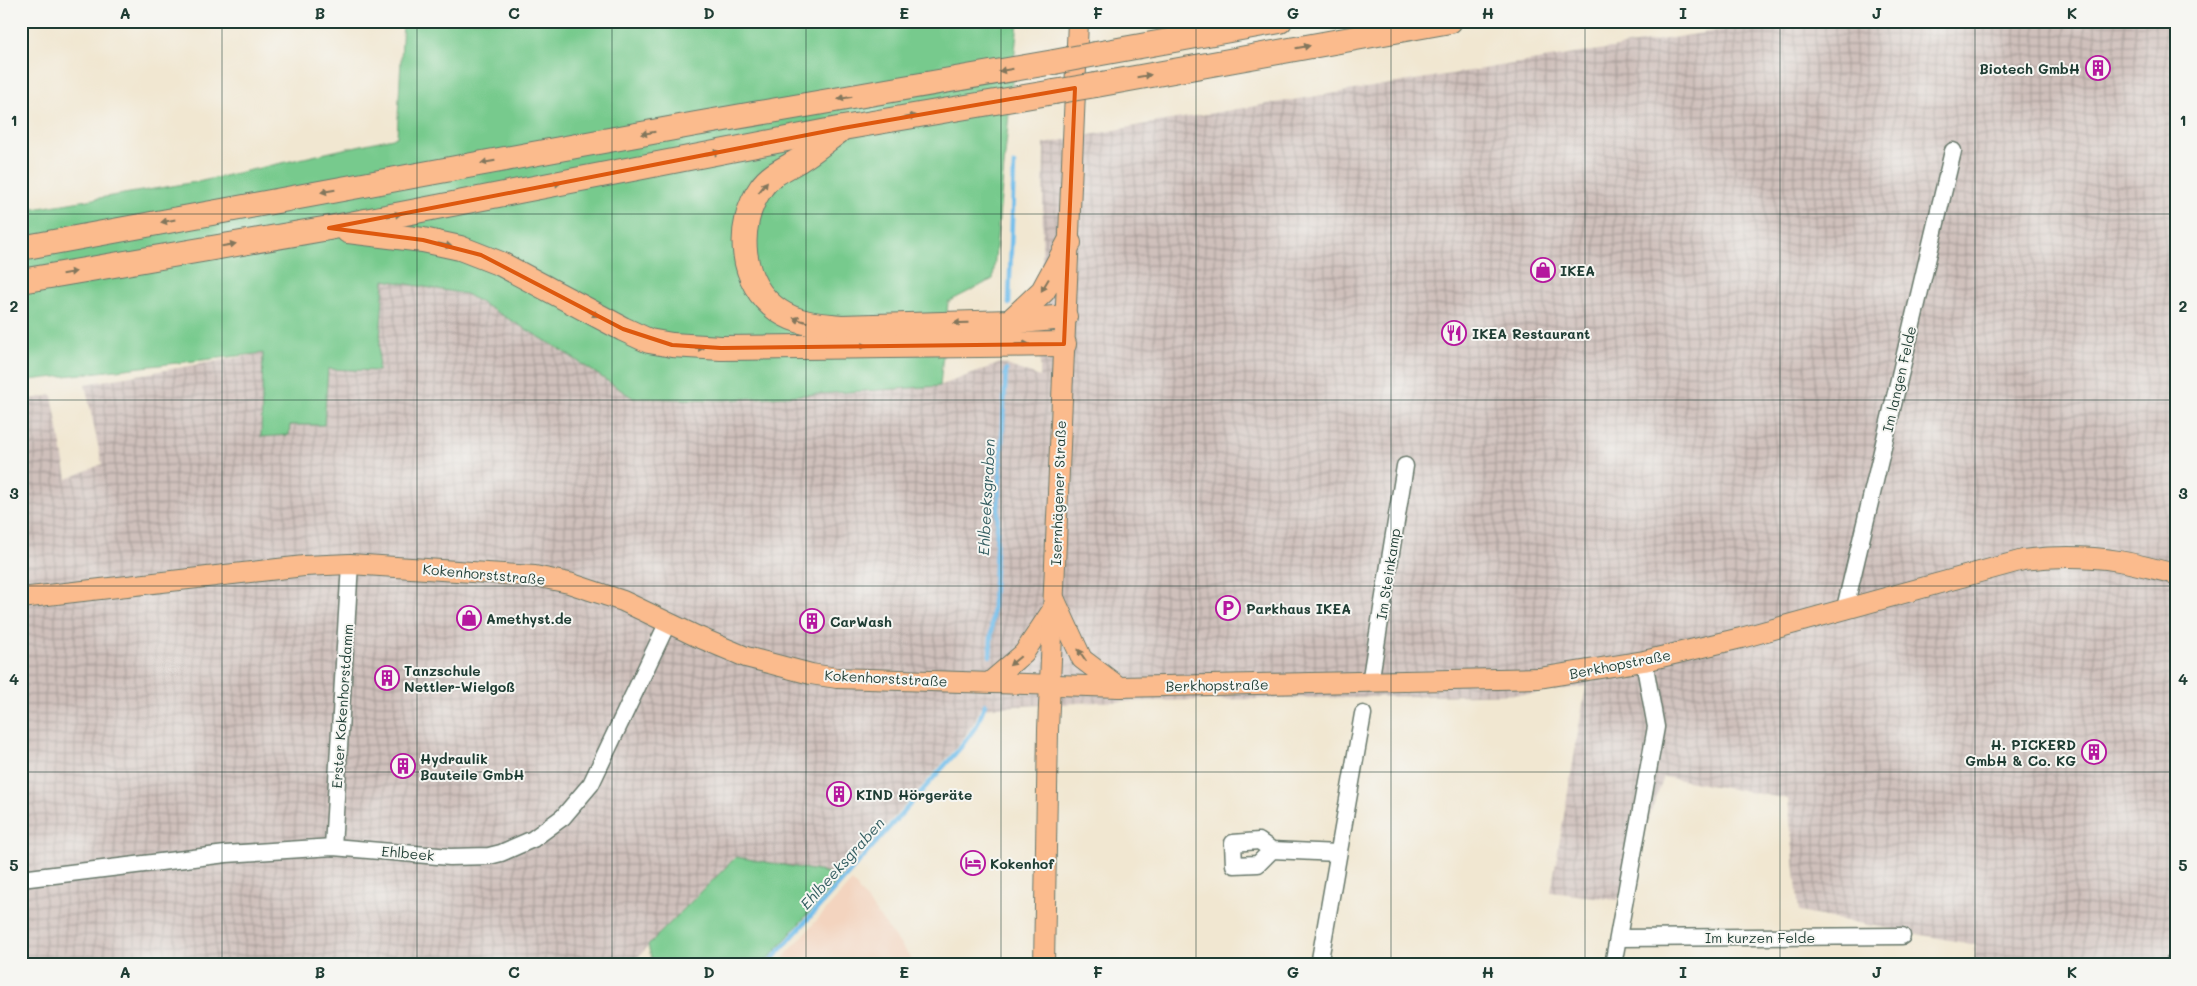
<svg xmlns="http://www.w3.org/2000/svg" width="2197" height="986" viewBox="0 0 2197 986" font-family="Mali,sans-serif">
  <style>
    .built { fill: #f3d4bf }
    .industrial { fill: url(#industrial-grid) }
    .green { fill: #77ca8d; stroke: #4b8460 }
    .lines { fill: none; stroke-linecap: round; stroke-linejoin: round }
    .stream { stroke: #73bfec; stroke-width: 4.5 }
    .minor-casing { stroke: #68786b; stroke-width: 19 }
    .major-casing { stroke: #68786b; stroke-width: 22 }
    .highway-casing { stroke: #68786b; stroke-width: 26 }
    .minor { stroke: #fff; stroke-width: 16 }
    .major { stroke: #fbbb8d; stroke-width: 20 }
    .highway { stroke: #fbbb8d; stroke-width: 24 }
    .highway-bridge-casing { stroke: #68786b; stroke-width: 26; stroke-linecap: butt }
    .highway-bridge { stroke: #fbbb8d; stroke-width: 24 }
    .oneway { fill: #82765c }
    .marked { fill: none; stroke: #de580e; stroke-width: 4; stroke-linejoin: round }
    .grid { fill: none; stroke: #1f3d34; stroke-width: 1; stroke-opacity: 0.55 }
    .labels { text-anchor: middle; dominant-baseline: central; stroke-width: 4; stroke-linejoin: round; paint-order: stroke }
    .poi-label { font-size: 14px; font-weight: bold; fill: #1f3d34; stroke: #f6f6f2; text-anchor: start }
    .street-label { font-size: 14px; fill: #1f3d34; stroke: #f6f6f2 }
    .water-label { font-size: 15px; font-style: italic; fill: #345e62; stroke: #f6f6f2 }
    .neatline { fill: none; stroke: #1f3d34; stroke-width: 2 }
    .grid-label { font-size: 16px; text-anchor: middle; font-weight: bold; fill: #1f3d34 }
  </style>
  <defs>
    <pattern id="industrial-grid" width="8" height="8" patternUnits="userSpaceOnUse" patternTransform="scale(1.25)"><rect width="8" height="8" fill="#cfc0bb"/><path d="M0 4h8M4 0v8" fill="none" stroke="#a79d99"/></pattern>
  </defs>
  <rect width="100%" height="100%" fill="#f6f6f2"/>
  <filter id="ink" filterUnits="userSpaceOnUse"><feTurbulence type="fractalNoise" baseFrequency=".02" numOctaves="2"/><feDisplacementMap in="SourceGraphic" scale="10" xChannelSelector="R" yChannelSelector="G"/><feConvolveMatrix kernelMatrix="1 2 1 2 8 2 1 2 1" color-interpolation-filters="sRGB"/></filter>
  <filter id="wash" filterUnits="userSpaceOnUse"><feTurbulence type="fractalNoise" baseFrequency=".0096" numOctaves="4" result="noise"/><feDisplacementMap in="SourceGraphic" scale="20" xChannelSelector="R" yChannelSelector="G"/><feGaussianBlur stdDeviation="1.12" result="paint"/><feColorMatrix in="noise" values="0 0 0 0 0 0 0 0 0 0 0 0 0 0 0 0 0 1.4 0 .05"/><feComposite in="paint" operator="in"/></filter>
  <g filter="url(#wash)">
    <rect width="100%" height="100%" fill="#f1e7d1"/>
    <!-- built -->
    <polygon class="built" points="852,881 916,965 777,965"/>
    <!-- industrial -->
    <polygon class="industrial" points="1776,21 2176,21 2176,965 1974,965 1976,945 1799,912 1788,799 1664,777 1618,900 1551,892 1586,686 1531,694 1098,702 980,708 974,723 958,746 842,875 736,857 630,965 21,965 21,401 52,395 67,479 102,464 85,384 264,353 290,425 324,425 327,369 378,371 383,280 466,294 558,348 633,398 724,400 939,386 1001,363 1040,377 1044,144 1146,124"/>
    <!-- green -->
    <g class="green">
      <polygon points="403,21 1018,21 993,279 948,302 940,386 724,400 633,398 558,348 466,294 384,280 378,371 328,369 324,425 290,425 289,435 261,437 263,353 21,381 21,211 202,181 397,137"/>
      <polygon points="736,857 842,875 763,965 653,965 648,945"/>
    </g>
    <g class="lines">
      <!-- stream -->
      <g class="stream">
        <polyline points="1009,304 1014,164"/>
        <polyline points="990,656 1006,370"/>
        <polyline points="767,965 961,747 977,725 985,704"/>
      </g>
    </g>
  </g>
  <g filter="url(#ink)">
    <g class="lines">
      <defs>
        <g id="minor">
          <polyline points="1845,608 1953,151"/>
          <polyline points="1370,683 1405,466"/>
          <polyline points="333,847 350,564"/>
          <polyline points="1272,850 1258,864 1234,865 1233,843 1259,841 1272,850 1338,853"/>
          <polyline points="21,879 226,854 333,847 450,857 489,856 501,853 533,839 563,817 591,784 668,622"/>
          <polyline points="1619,938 1902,936"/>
          <polyline points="1319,965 1363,714"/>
          <polyline points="1613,965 1656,727 1644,661"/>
          <polyline points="2174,965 2176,959"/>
        </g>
        <g id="major">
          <path d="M 21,598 L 304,566 L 350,564 L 487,573 L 535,576 L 569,583 L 623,601 L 696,636 L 746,657 L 811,674 L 837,678 L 1119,687 L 1539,678 L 1644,661 L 1741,638 L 2023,560 C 2055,556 2087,556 2119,561 C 2138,564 2157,570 2176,574"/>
          <polyline points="1055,600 1082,659 1119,687"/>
          <polyline points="990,682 1024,653 1053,609"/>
          <polyline points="1044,965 1048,730 1078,21"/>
        </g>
        <g id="highway">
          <polyline points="1096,54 1280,21"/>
          <polyline points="1096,85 1450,21"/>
          <path d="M 838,132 C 826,141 814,151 801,159 C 787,168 770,174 761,188 C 735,225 739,284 779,311 C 798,324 820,325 841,327 L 1010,322 L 1065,317"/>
          <polyline points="348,231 423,240 460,248 501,264 623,329 649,341 672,345 721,348 1064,344"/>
          <polyline points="21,248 696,124 1054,62"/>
          <polyline points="21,281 329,228 843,128 1054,92"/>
          <polyline points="1010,322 1043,291 1069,243"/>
        </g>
      </defs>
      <!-- minor casing -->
      <use href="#minor" class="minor-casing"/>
      <!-- major casing -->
      <use href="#major" class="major-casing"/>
      <!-- highway casing -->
      <use href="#highway" class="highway-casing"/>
      <!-- minor -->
      <use href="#minor" class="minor"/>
      <!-- major -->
      <use href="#major" class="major"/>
      <!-- highway -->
      <use href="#highway" class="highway"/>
      <defs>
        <g id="highway-bridge">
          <polyline points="1054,62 1096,54"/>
          <polyline points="1054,92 1096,85"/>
        </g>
      </defs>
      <!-- highway-bridge casing -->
      <use href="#highway-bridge" class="highway-bridge-casing"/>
      <!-- highway-bridge -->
      <use href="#highway-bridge" class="highway-bridge"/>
    </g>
    <!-- one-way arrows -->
    <defs><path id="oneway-solid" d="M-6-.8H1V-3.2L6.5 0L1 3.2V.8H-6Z" transform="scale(1.25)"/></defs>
    <g class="oneway">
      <use href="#oneway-solid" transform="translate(1303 47) rotate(-10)"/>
      <use href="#oneway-solid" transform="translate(1006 70) rotate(170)"/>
      <use href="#oneway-solid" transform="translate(1144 76) rotate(-10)"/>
      <use href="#oneway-solid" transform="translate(845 98) rotate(170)"/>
      <use href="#oneway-solid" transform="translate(909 117) rotate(-10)"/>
      <use href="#oneway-solid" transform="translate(648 133) rotate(170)"/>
      <use href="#oneway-solid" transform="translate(713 153) rotate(-11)"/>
      <use href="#oneway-solid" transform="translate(488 162) rotate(170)"/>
      <use href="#oneway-solid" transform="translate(554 184) rotate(-11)"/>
      <use href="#oneway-solid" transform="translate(763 187) rotate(-52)"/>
      <use href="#oneway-solid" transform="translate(328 191) rotate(170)"/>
      <use href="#oneway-solid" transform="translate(394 215) rotate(-11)"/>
      <use href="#oneway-solid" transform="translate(168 221) rotate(169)"/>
      <use href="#oneway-solid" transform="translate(229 245) rotate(-10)"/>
      <use href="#oneway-solid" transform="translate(445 245) rotate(13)"/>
      <use href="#oneway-solid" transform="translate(69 273) rotate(-10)"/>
      <use href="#oneway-solid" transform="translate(1045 285) rotate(121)"/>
      <use href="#oneway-solid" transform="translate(592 313) rotate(29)"/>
      <use href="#oneway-solid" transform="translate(800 320) rotate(-162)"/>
      <use href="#oneway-solid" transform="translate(961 323) rotate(178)"/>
      <use href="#oneway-solid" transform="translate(1022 344) rotate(-1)"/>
      <use href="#oneway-solid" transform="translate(860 346) rotate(-1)"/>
      <use href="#oneway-solid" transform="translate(697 348) rotate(4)"/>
      <use href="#oneway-solid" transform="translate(1082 655) rotate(-124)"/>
      <use href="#oneway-solid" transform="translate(1015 661) rotate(140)"/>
    </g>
  </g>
  <!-- marked area -->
  <path class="marked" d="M 1075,88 L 1064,344 L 721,348 L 672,345 L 623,329 L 481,255 L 423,240 L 329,228 L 843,128 Z"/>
  <!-- grid -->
  <path class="grid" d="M 222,21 L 222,965M 417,21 L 417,965M 612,21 L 612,965M 806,21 L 806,965M 1001,21 L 1001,965M 1196,21 L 1196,965M 1391,21 L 1391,965M 1585,21 L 1585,965M 1780,21 L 1780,965M 1975,21 L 1975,965M 21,214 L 2176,214M 21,400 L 2176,400M 21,586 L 2176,586M 21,772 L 2176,772"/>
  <!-- icons -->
  <defs>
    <symbol id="building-ring" viewBox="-11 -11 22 22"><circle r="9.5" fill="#f6f6f2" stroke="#b5179e" stroke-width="1.5"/><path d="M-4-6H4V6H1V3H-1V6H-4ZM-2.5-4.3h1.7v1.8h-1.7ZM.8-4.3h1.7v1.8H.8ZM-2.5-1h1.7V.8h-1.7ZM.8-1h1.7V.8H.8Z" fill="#b5179e"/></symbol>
    <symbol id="shop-ring" viewBox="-11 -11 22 22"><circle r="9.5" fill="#f6f6f2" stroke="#b5179e" stroke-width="1.5"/><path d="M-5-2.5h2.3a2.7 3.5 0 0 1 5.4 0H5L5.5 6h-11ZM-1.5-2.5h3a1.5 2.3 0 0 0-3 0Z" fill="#b5179e"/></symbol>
    <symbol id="restaurant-ring" viewBox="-11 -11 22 22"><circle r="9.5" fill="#f6f6f2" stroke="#b5179e" stroke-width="1.5"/><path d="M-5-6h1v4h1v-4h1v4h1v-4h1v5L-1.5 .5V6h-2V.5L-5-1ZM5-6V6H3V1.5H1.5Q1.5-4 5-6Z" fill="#b5179e"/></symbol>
    <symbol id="parking-ring" viewBox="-11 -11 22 22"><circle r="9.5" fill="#f6f6f2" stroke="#b5179e" stroke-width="1.5"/><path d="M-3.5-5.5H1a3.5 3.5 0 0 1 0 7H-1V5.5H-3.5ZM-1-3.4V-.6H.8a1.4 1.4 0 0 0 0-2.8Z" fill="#b5179e"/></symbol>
    <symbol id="hotel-ring" viewBox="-11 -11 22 22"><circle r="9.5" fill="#f6f6f2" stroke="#b5179e" stroke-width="1.5"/><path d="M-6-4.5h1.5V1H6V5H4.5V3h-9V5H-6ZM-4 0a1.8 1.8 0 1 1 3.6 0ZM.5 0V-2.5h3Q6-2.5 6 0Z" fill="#b5179e"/></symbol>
  </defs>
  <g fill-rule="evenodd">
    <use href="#building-ring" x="2084" y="54" width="28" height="28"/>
    <use href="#shop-ring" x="1529" y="256" width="28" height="28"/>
    <use href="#restaurant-ring" x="1440" y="319" width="28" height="28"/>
    <use href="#parking-ring" x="1214" y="594" width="28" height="28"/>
    <use href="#shop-ring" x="455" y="604" width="28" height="28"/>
    <use href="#building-ring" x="798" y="607" width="28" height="28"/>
    <use href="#building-ring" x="373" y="664" width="28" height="28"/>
    <use href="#building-ring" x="2080" y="738" width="28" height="28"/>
    <use href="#building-ring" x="389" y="752" width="28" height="28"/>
    <use href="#building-ring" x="825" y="780" width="28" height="28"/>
    <use href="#hotel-ring" x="959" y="849" width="28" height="28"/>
  </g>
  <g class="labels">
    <!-- poi labels -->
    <g class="poi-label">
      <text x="2080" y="68" text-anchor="end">Biotech GmbH</text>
      <text x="1560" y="270">IKEA</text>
      <text x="1472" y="333">IKEA Restaurant</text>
      <text x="1246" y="608">Parkhaus IKEA</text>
      <text x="486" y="618">Amethyst.de</text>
      <text x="830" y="621">CarWash</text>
      <text x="404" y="670">Tanzschule<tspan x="404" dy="16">Nettler-Wielgoß</tspan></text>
      <text x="2076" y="744" text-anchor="end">H. PICKERD<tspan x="2076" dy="16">GmbH &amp; Co. KG</tspan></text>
      <text x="420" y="758">Hydraulik<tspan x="420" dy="16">Bauteile GmbH</tspan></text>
      <text x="856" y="794">KIND Hörgeräte</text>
      <text x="990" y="863">Kokenhof</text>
    </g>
    <!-- street labels -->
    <g class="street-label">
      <text transform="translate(1899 379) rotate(-77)">Im langen Felde</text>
      <text transform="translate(1058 493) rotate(-88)">Isernhägener Straße</text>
      <text transform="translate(484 574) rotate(5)">Kokenhorststraße</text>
      <text transform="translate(1388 574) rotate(-81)">Im Steinkamp</text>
      <text transform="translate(1620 664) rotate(-11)">Berkhopstraße</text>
      <text transform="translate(886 678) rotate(3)">Kokenhorststraße</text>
      <text transform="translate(1217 685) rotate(-1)">Berkhopstraße</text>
      <text transform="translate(342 706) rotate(-86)">Erster Kokenhorstdamm</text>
      <text transform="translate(408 853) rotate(5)">Ehlbeek</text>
      <text x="1760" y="937">Im kurzen Felde</text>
    </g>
    <!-- water labels -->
    <g class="water-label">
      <text transform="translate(986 497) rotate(-87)">Ehlbeeksgraben</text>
      <text transform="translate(842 863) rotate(-48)">Ehlbeeksgraben</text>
    </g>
  </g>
  <!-- margin -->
  <rect width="2197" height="986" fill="none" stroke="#f6f6f2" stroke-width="55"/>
  <rect x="28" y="28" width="2142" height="930" class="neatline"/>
  <g class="grid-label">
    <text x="125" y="19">A</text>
    <text x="320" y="19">B</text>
    <text x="514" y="19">C</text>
    <text x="709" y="19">D</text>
    <text x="904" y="19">E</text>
    <text x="1098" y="19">F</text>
    <text x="1293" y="19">G</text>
    <text x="1488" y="19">H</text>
    <text x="1683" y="19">I</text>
    <text x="1877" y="19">J</text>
    <text x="2072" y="19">K</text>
    <text x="14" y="126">1</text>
    <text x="2183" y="126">1</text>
    <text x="14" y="312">2</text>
    <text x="2183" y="312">2</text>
    <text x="14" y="499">3</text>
    <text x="2183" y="499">3</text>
    <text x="14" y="685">4</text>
    <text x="2183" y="685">4</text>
    <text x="14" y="871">5</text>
    <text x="2183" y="871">5</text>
    <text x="125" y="978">A</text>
    <text x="320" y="978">B</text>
    <text x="514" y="978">C</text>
    <text x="709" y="978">D</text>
    <text x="904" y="978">E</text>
    <text x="1098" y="978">F</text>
    <text x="1293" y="978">G</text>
    <text x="1488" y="978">H</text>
    <text x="1683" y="978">I</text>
    <text x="1877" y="978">J</text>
    <text x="2072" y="978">K</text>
  </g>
</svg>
